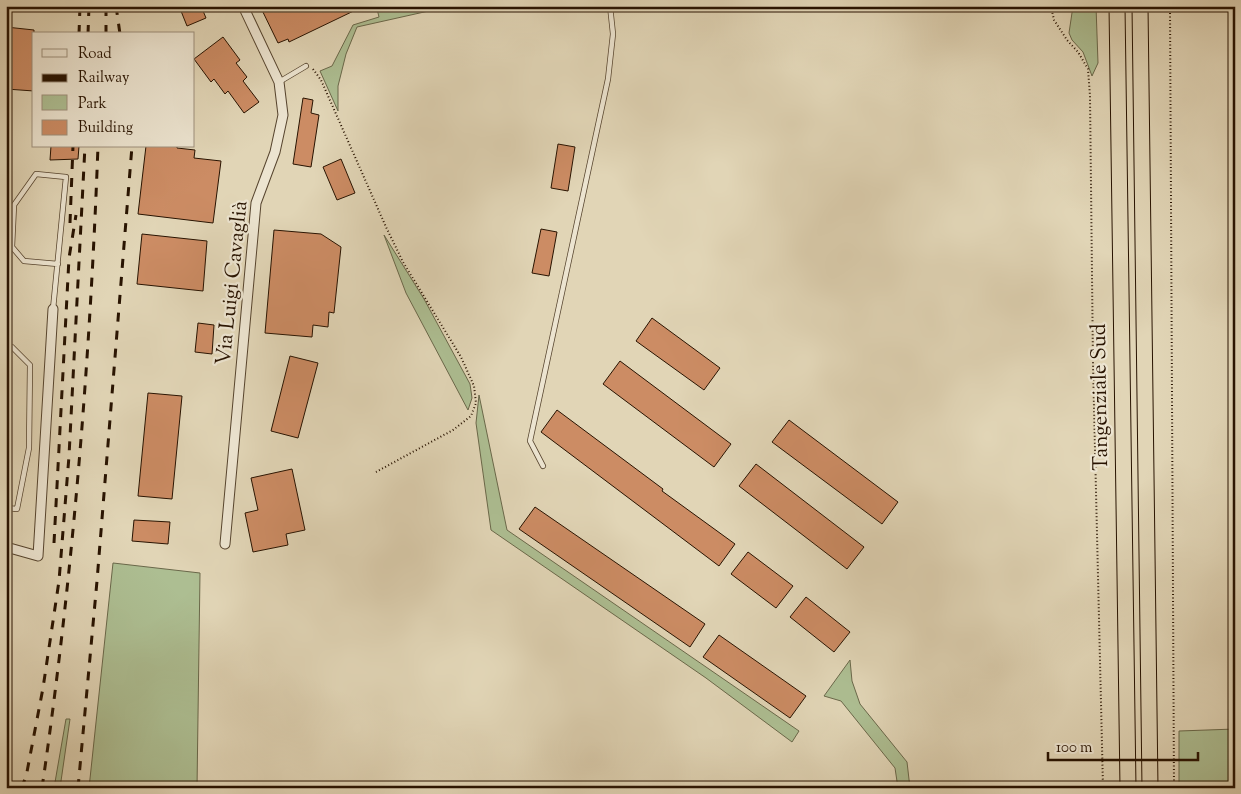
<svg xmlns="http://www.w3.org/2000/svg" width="1241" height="794" viewBox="0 0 1241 794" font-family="'Sorts Mill Goudy',serif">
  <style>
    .green { fill: #adbe92; stroke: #6a684a }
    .building { fill: #cc8c64; stroke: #281301 }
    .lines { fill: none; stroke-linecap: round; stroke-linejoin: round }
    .lane-casing { stroke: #56442e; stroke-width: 6 }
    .street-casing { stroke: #56442e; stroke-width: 11 }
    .highway-casing { stroke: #281301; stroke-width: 17 }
    .path { stroke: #281301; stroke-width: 2; stroke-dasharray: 1 2.5; stroke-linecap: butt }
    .lane { stroke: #ece4d0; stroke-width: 4.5 }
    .street { stroke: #ece4d0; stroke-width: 9 }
    .highway { stroke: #e1d5b6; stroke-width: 15 }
    .rail { stroke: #281301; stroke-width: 3; stroke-dasharray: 9 9; stroke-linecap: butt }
    .labels { text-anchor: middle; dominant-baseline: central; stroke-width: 4.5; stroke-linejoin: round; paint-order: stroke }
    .street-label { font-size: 21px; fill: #281301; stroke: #ece4d0 }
  </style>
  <rect width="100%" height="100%" fill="#e1d5b6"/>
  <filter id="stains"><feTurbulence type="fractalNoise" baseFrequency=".004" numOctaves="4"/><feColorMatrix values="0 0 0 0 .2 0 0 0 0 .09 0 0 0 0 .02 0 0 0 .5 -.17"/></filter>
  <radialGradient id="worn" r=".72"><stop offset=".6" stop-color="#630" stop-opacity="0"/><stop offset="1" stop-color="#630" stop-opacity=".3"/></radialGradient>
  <!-- green -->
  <g class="green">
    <polygon points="388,6 451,6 357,27 346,54 338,86 338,111 320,71 332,66 353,25 379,17 377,9"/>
    <polygon points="1073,6 1096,6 1098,63 1092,76 1083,52 1072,40 1069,33"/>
    <polygon points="384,235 424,299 470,384 472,398 468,410 406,293"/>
    <polygon points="479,395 507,530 799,731 792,742 706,678 491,530 476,423"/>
    <polygon points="113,563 200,573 197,788 89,788"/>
    <polygon points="850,660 852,681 860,704 907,762 910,788 898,788 895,768 841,701 824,696"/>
    <polygon points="66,719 70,719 60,788 54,788"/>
    <polygon points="1235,729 1235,788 1179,788 1179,731"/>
  </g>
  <!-- building -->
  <g class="building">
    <polygon points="179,6 201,6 206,18 187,26"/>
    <polygon points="260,6 364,6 289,42 288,39 278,43"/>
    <polygon points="6,27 34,30 34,91 6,89"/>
    <polygon points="223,37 240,60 236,63 247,77 243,81 259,102 244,113 228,91 225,94 214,79 211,82 194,59"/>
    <polygon points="303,98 313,100 311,113 319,115 311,167 293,164"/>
    <polygon points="558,144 575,147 568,191 551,188"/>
    <polygon points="51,146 79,146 78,159 50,160"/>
    <polygon points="146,146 177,146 177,148 195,150 194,158 221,161 213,223 138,214"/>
    <polygon points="341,159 355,193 337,200 323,167"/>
    <polygon points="541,229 557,232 549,276 532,273"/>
    <polygon points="274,230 321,234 341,247 334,313 329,312 328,327 313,325 312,337 265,333"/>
    <polygon points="142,234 207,241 203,291 137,284"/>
    <polygon points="652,318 720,368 704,390 636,341"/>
    <polygon points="198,323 214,325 212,354 195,352"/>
    <polygon points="290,356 318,363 298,438 271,431"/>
    <polygon points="620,361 731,444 714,467 603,384"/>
    <polygon points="148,393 182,396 172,499 138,496"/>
    <polygon points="557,410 663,489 662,491 735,544 719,566 541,432"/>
    <polygon points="789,420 898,502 882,524 772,442"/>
    <polygon points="756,464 864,547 847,569 739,486"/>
    <polygon points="292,469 305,530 286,534 288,545 253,552 245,513 258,510 251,478"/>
    <polygon points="535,507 705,624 690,647 519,529"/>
    <polygon points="134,520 170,522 168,544 132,541"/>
    <polygon points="748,552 793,586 776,608 731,574"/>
    <polygon points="806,597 850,632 834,652 790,617"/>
    <polygon points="719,635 806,696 790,718 703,657"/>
  </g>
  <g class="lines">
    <defs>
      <g id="lane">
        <polyline points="279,82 306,66"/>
        <polyline points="53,309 66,177 36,174 14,205 12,247 24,261 58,264"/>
        <polyline points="6,345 12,347 30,365 29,448 17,509 6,508"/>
        <polyline points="543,466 530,441 608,79 613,34 610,6"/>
      </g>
      <g id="street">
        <polyline points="225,544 256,203 275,152 283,115 279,82 243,6"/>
        <polyline points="6,547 38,556 53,309"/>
      </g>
      <g id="highway">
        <polyline points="1117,6 1128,788"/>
        <polyline points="1140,6 1150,788"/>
      </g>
    </defs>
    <!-- lane casing -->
    <use href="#lane" class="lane-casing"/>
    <!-- street casing -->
    <use href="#street" class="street-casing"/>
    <!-- highway casing -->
    <use href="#highway" class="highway-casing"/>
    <!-- path -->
    <g class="path">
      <polyline points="1051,6 1054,20 1067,40 1078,52 1088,69 1090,96 1093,364 1103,788"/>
      <polyline points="1170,6 1174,788"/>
      <polyline points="313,69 321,80 386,227 403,262 461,357 474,386 476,403 471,416 453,430 376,472"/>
    </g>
    <!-- lane -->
    <use href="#lane" class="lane"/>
    <!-- street -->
    <use href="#street" class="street"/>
    <!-- highway -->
    <use href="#highway" class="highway"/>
    <!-- rail -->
    <g class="rail">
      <polyline points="116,6 120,34"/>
      <polyline points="79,34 80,6"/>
      <polyline points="88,34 89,6"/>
      <polyline points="106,34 106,6"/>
      <polyline points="70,223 73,146"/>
      <polyline points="54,543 69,258 76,215"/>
      <polyline points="21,788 26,777 43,688 59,581 69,456 85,146"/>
      <path d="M 42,788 C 73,575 90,361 98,146"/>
      <polyline points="78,788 97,581 132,146"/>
    </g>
  </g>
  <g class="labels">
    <!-- street labels -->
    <g class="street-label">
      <text transform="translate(233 283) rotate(-84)">Via Luigi Cavaglià</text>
      <text transform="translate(1101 397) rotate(-91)">Tangenziale Sud</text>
    </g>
  </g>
  <!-- margin -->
  <rect width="1241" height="794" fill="none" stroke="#e1d5b6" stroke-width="25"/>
  <rect x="8" y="8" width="1226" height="779" fill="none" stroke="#281301" stroke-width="2.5"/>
  <rect x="12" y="12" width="1216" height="769" fill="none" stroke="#281301"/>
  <!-- legend -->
  <rect x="32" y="32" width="162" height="115" fill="#ece4d0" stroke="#9e907d"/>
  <rect x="42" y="49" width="25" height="8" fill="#ece4d0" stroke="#9e907d"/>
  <text x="78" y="58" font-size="15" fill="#281301">Road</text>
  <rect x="42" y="74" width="25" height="8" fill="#281301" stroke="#9e907d"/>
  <text x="78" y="82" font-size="15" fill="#281301">Railway</text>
  <rect x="42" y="95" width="25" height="15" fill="#adbe92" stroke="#9e907d"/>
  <text x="78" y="108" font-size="15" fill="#281301">Park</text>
  <rect x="42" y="120" width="25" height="15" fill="#cc8c64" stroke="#9e907d"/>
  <text x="78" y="132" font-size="15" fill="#281301">Building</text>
  <!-- scale -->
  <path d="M1048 752v8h150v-8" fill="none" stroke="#281301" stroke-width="2.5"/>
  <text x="1056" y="752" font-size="15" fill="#281301" stroke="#ece4d0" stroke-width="4" paint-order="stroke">100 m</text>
  <rect width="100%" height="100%" filter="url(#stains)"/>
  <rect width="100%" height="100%" fill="url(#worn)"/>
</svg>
